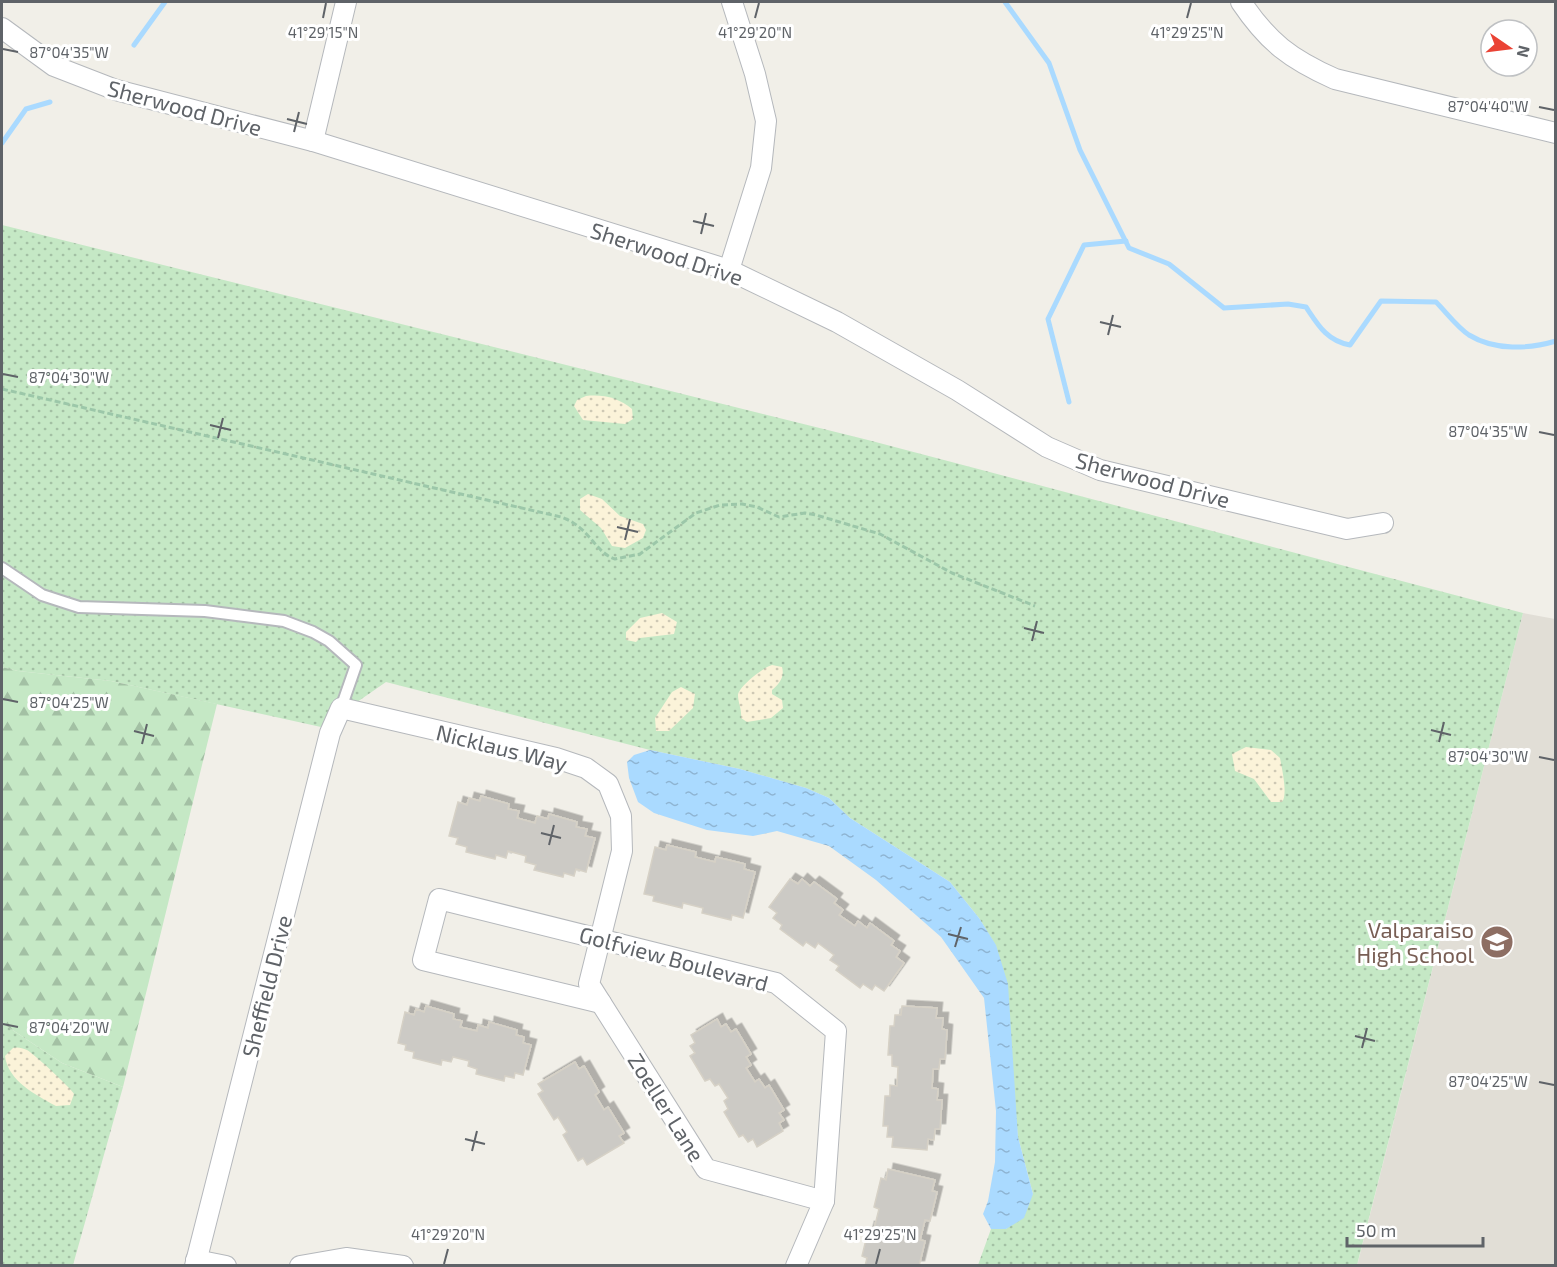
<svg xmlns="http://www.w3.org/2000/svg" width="1557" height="1267" viewBox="0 0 1557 1267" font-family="'Exo 2',sans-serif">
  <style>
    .education { fill: #e1ded6 }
    .grass { fill: url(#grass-dots) }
    .forest { fill: url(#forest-firs) }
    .sand { fill: url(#sand-dots) }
    .water { fill: url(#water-ripples) }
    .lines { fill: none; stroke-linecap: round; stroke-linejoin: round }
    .stream { stroke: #aadaff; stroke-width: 5 }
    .building { fill: #cccac5; stroke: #d6d1c6; stroke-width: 1.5; filter: url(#shadow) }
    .lane-casing { stroke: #b5b8bc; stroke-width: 14 }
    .street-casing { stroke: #b5b8bc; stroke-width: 22 }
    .path { stroke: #9cc7a9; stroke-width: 3; stroke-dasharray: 6 3; stroke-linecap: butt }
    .lane { stroke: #fff; stroke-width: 10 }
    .street { stroke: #fff; stroke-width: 20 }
    .ticks { fill: none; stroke: #5f6368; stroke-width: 2 }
    .labels { text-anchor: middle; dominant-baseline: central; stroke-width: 6; stroke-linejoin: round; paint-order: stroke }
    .street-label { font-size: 22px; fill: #5f6368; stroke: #fff }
    .education-label { font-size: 22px; fill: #785e54; stroke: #fff; text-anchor: end }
    .ticks-label { font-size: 15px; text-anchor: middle; fill: #5f6368; stroke: #fff; stroke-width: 6; stroke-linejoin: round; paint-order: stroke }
  </style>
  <defs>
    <pattern id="grass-dots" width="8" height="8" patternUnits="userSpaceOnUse" patternTransform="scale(1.5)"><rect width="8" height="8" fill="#c5e8c5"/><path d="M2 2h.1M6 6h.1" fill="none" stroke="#a3c0a4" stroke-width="1.8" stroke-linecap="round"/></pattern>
    <pattern id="forest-firs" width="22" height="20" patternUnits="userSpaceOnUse" patternTransform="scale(1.5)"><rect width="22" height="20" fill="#c5e8c5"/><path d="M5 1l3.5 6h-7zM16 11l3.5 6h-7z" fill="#a3c0a4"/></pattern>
    <pattern id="sand-dots" width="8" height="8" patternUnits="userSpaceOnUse" patternTransform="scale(1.5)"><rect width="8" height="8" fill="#fbf3d9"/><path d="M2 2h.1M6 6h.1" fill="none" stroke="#cec8b4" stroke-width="1.8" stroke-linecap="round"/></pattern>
    <pattern id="water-ripples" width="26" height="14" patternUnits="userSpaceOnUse" patternTransform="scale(1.5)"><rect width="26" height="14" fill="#aadaff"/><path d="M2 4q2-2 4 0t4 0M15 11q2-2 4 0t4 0" fill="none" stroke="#8eb4d2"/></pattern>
    <filter id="shadow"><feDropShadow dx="5.5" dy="-5.5" stdDeviation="0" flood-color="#0004"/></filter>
  </defs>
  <rect width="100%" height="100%" fill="#f1efe8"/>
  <!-- education -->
  <polygon class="education" points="1523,613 1555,619 1555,1265 1357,1266"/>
  <!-- grass -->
  <g class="grass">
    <polygon points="2,225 868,440 1523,613 1357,1265 978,1265 991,1229 1006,1229 1033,1194 1018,1137 996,946 979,918 950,882 850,818 829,798 806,788 740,769 650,750 386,682 321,727 111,681 18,671 2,667"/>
    <polygon points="2,1023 62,1063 123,1087 73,1265 2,1265"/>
  </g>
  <!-- forest -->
  <polygon class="forest" points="2,667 18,671 111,681 217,704 123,1087 62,1063 2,1023"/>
  <!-- sand -->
  <g class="sand">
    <path d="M 586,396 C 603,394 619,398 632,409 L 633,419 L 625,424 L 583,420 L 574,406 L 577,400 Z"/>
    <polygon points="588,494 602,499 620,516 643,524 646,530 643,538 625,548 612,546 601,528 580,510 580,499"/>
    <polygon points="662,613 677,622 674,634 640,638 636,642 626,640 626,632 640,618"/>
    <path d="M 772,665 L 782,667 C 785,677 779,684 772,690 L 772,694 L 782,700 L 783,708 L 771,718 L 747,722 L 741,718 C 742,709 738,703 738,695 C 739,686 764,667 772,665 Z"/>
    <polygon points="681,687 695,694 693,708 669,731 656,731 655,718 672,692"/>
    <path d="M 1246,747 L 1271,750 L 1280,758 C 1282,769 1288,795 1282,802 L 1271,802 L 1254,779 L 1235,771 L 1232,754 Z"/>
    <path d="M 13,1048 C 18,1047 22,1048 27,1050 C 34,1054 71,1088 74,1094 L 70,1105 L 56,1106 C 36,1095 8,1081 5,1056 Z"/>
  </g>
  <!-- water -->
  <polygon class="water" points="650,750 740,769 806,788 829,798 850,818 950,882 979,918 996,945 1008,984 1018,1137 1033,1194 1024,1218 1006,1229 991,1229 983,1214 988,1201 995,1162 996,1111 984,998 941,937 876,880 829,846 777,831 753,836 707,830 654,813 638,802 629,778 627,762 634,755"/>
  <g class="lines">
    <!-- stream -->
    <g class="stream">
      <path d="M 1005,2 L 1049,63 L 1080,150 L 1129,248 L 1169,264 L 1224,308 L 1288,304 L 1306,307 C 1318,325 1327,341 1350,345 L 1381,301 L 1436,302 C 1446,312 1457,327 1469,335 C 1495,351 1529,349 1556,341"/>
      <polyline points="134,45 165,2"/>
      <polyline points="2,143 26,109 50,102"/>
      <polyline points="1069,402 1048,319 1084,245 1126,241"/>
    </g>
  </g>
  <!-- building -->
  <g class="building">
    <polygon points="481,796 509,804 508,809 519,811 517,818 535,823 537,816 548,819 549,814 577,822 576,827 587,829 585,836 595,838 586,872 576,869 574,876 564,873 563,877 534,870 536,865 525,862 526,856 508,851 506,858 496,855 495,859 466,852 467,847 456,844 458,838 449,836 458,802 467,805 469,798 480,801"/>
    <polygon points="667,845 696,852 695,857 715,862 716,857 745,864 744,869 755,872 743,918 732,915 731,920 702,913 703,908 683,903 682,908 653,901 654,896 644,894 655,847 666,850"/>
    <polygon points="790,879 798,884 802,879 810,886 814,882 837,899 834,903 843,910 839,915 855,926 858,921 867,928 870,923 894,941 891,945 900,951 896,957 904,963 884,991 875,985 872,990 863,984 860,988 836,970 839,966 830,960 834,955 818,943 815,948 806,942 803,946 780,929 782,925 773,918 777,913 769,907"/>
    <polygon points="426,1006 454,1014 453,1019 462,1021 460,1027 477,1031 478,1025 488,1028 489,1022 517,1030 516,1035 524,1037 523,1043 531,1045 523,1075 515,1073 514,1078 505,1076 504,1081 476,1074 477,1069 468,1066 469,1061 453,1057 451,1062 442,1060 441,1065 413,1058 414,1052 405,1050 406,1045 398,1043 405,1012 414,1015 416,1009 424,1012"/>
    <polygon points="902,1006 937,1008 936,1018 943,1018 942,1029 947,1030 945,1059 940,1059 939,1069 933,1069 932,1088 938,1089 937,1100 942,1100 940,1129 935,1129 934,1140 928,1139 927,1150 892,1147 893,1137 887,1137 888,1126 883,1126 885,1096 890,1096 890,1085 897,1086 898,1067 892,1066 892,1055 888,1055 890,1026 894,1026 895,1015 901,1015"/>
    <polygon points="717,1019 721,1027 726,1024 731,1032 736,1029 751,1054 746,1057 751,1065 746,1068 755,1082 759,1079 765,1088 769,1085 784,1110 779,1113 784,1120 779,1123 783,1131 757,1147 753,1139 748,1142 743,1135 739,1137 724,1112 728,1109 724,1101 728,1098 719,1084 715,1086 710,1079 705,1081 690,1056 695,1053 690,1046 695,1043 691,1035"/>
    <polygon points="575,1062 579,1069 584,1066 599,1092 595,1095 604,1110 608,1107 624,1133 619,1136 624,1143 587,1165 583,1158 578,1161 563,1135 567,1132 558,1117 554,1120 538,1094 543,1091 538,1084"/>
    <polygon points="888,1169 935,1180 932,1191 937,1192 930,1221 925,1220 920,1240 925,1241 919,1266 865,1266 867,1258 862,1256 869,1227 874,1229 879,1209 874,1207 881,1178 886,1180"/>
  </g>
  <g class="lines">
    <defs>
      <polyline id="lane" points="2,568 42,595 79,607 205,611 284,621 313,632 329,641 356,665 341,708"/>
      <g id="street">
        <path d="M 1241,2 C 1268,42 1290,59 1335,79 L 1556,133"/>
        <polyline points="2,28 54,66 116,90 313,141 729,270 837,322 957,390 1047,447 1100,470 1347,529 1383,523"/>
        <polyline points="313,141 346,2"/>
        <polyline points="729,270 761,168 766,121 755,74 732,2"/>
        <polyline points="601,1003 423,960 439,899 776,983 836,1031 824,1201 796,1266"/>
        <polyline points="196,1260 226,1266"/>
        <polyline points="195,1266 330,733 341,708 556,758 586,768 608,784 621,816 622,851 589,984 706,1169 824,1201"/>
        <polyline points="300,1266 346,1258 403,1266"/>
      </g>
    </defs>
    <!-- lane casing -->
    <use href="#lane" class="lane-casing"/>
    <!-- street casing -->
    <use href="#street" class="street-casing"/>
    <!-- path -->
    <path class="path" d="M 2,389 L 561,517 C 590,527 594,552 615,559 L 640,554 L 696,513 L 720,505 L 742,504 L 757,507 L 779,517 L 805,513 L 816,515 L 880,534 L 952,573 L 1035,606"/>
    <!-- lane -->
    <use href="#lane" class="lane"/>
    <!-- street -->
    <use href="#street" class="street"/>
  </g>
  <!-- ticks -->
  <path class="ticks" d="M 323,18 L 326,3M 755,18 L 759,3M 1187,18 L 1191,3M 3,49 L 18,52M 1539,107 L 1554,110M 287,119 L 307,124M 294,132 L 299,112M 693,221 L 714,226M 701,234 L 706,213M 1100,322 L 1121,327M 1108,335 L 1113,315M 3,374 L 18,377M 210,425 L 231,430M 1539,432 L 1554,435M 218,438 L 223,418M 617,527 L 638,532M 625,540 L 630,519M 1024,628 L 1044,633M 1032,641 L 1037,621M 3,699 L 18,702M 1431,730 L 1451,735M 134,731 L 154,736M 1439,742 L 1444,722M 142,744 L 147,724M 1539,757 L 1554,760M 541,833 L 561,838M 549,845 L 554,825M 948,934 L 968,939M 955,947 L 961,927M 3,1024 L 18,1027M 1355,1036 L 1375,1041M 1362,1048 L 1367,1028M 1539,1082 L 1554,1085M 465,1139 L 485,1144M 472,1151 L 477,1131M 444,1264 L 448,1249M 876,1264 L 880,1249"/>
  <!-- icons -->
  <defs>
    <symbol id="school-disc" viewBox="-11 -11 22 22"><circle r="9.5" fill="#8d6e63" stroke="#fff"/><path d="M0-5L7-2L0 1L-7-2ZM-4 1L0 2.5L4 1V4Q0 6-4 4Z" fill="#fff"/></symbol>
  </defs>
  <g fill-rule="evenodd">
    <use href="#school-disc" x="1478" y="923" width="38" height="38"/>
  </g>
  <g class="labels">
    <!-- street labels -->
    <g class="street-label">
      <text transform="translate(185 107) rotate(15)">Sherwood Drive</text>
      <text transform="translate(667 253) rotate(18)">Sherwood Drive</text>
      <text transform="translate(1153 479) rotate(15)">Sherwood Drive</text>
      <text transform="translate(502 747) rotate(14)">Nicklaus Way</text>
      <text transform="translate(674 958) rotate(15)">Golfview Boulevard</text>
      <text transform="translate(266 986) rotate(-76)">Sheffield Drive</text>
      <text transform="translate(667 1107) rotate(58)">Zoeller Lane</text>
    </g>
    <!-- education labels -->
    <g class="education-label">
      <text x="1474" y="929">Valparaiso<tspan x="1474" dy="25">High School</tspan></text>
    </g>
  </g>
  <g class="ticks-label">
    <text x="323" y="38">41°29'15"N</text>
    <text x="755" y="38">41°29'20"N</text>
    <text x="1187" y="38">41°29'25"N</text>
    <text x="69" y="58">87°04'35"W</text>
    <text x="1488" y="112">87°04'40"W</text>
    <text x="69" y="383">87°04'30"W</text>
    <text x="1488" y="437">87°04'35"W</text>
    <text x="69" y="708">87°04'25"W</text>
    <text x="1488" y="762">87°04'30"W</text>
    <text x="69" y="1033">87°04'20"W</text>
    <text x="1488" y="1087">87°04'25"W</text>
    <text x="448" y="1240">41°29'20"N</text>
    <text x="880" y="1240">41°29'25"N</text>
  </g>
  <!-- border -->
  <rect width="1557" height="1267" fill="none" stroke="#5f6368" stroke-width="6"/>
  <!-- north arrow -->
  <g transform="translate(1509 48) rotate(104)"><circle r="28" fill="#ffffff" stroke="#bfc1c3" stroke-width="1.5"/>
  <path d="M0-4.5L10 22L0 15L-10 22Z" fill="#ea4335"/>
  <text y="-9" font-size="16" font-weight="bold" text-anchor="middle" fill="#5f6368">N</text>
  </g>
  <!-- scale -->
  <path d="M1347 1237v9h136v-9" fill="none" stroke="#5f6368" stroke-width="3"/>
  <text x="1356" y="1237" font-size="18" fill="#5f6368" stroke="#ffffff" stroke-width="4.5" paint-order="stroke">50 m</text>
</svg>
